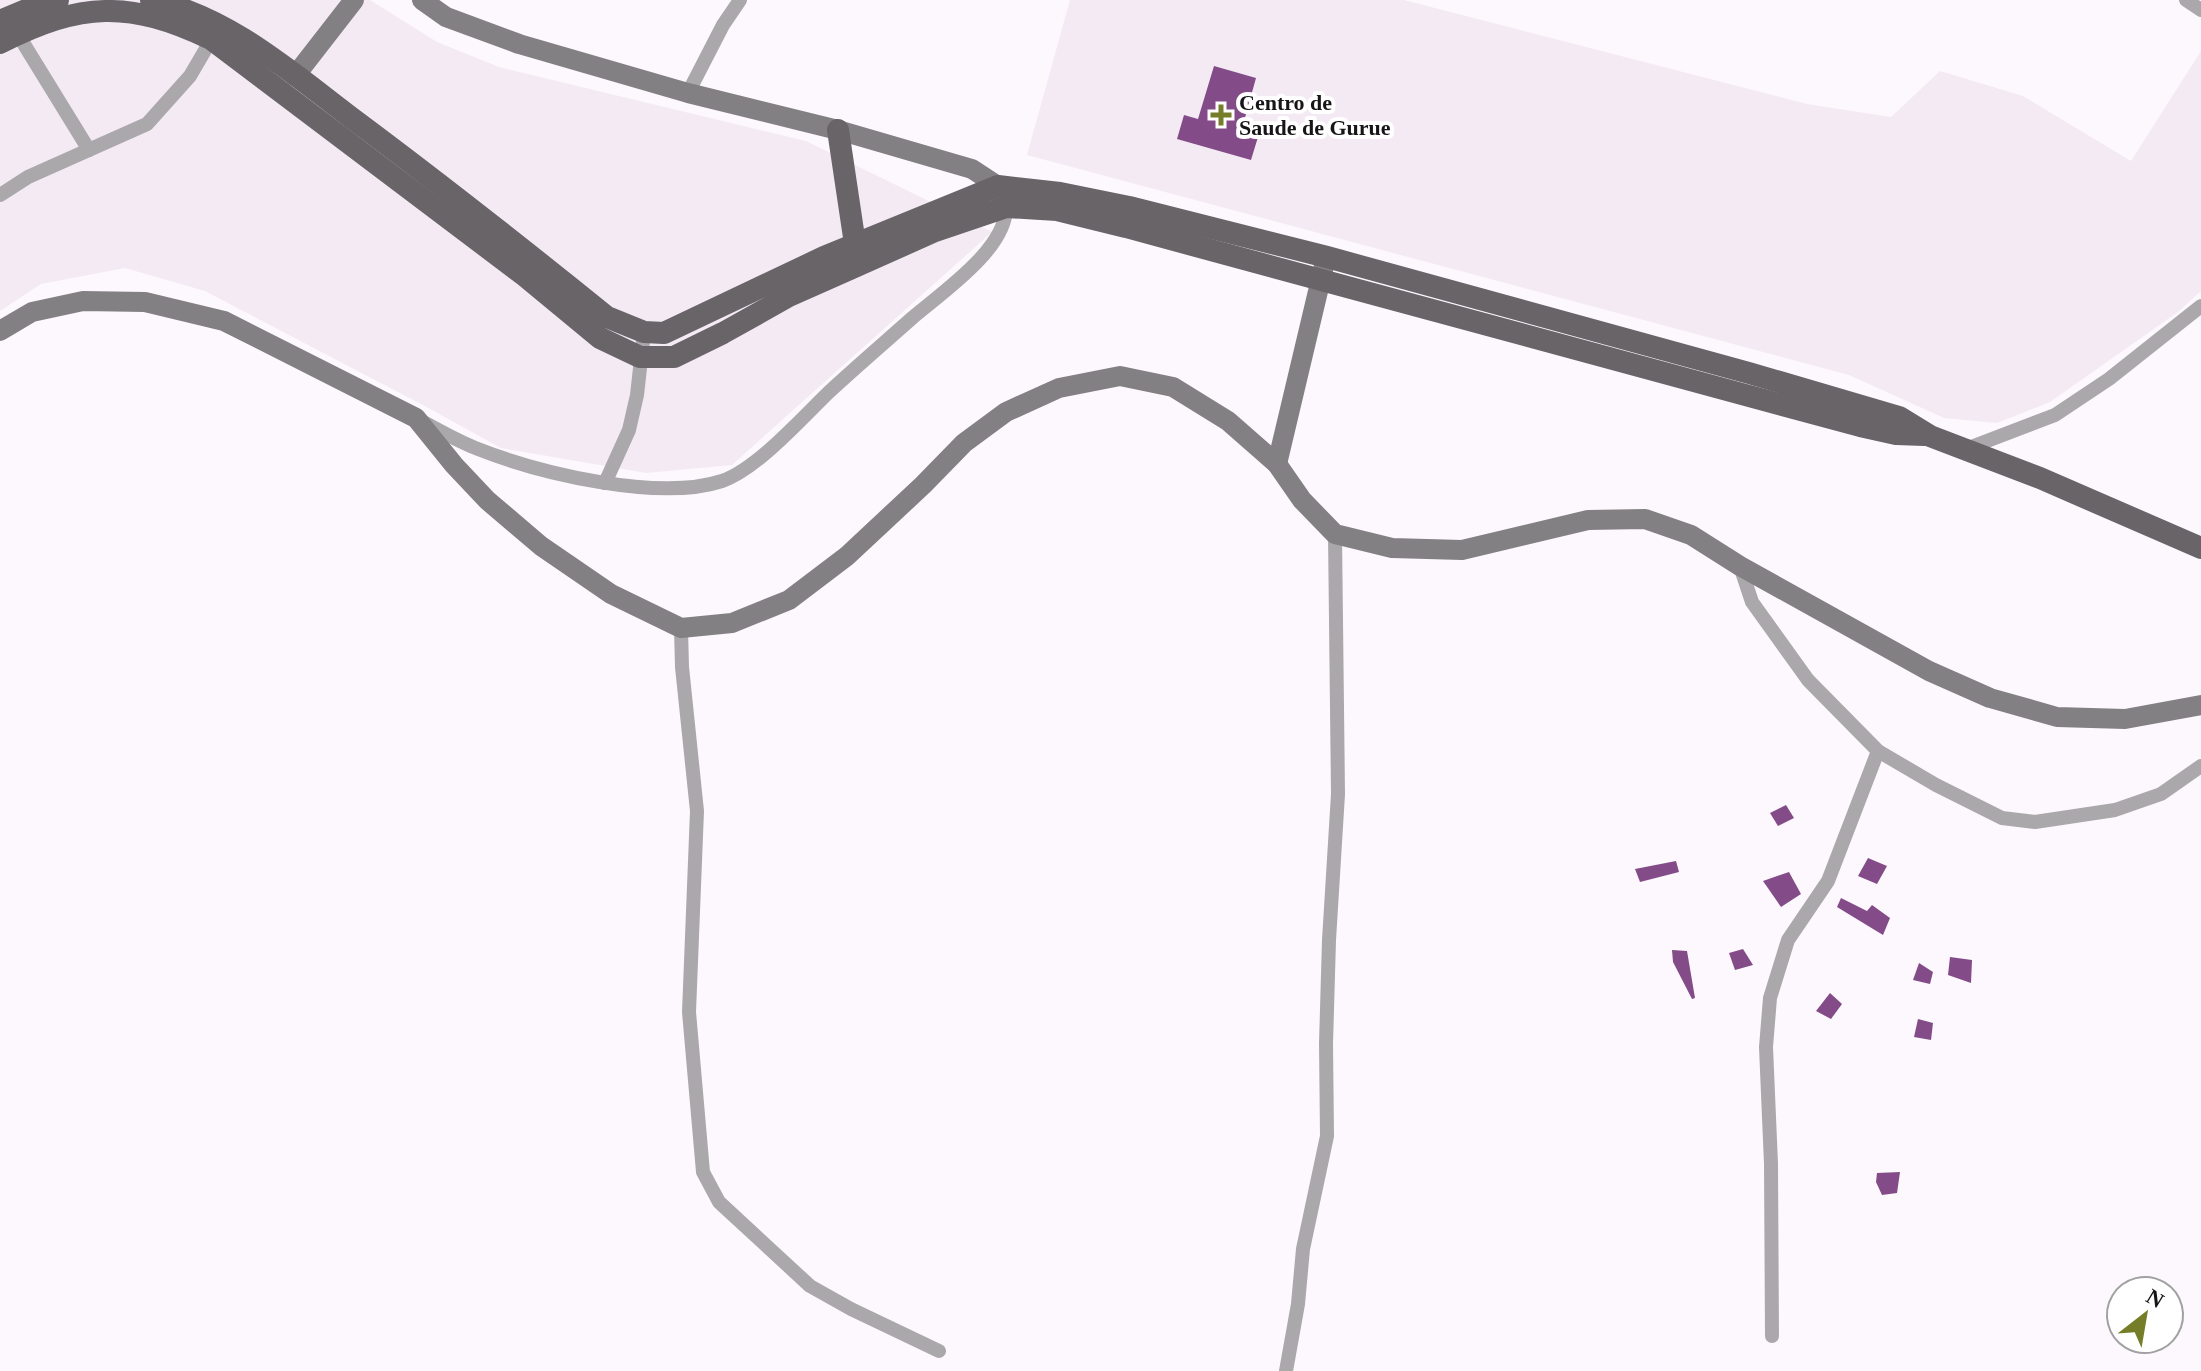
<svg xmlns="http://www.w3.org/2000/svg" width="2201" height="1371" viewBox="0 0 2201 1371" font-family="'Times New Roman',serif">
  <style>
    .built { fill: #f4eaf4 }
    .building { fill: #834b87 }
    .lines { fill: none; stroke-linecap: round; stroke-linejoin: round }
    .street { stroke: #aaa8aa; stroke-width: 14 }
    .secondary { stroke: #838083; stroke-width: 20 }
    .primary { stroke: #686468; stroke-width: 22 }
    .poi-dot { fill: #767d28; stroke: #fff; stroke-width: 3 }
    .labels { text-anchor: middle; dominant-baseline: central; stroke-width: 8; stroke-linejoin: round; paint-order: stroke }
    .poi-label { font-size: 22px; font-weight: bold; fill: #171517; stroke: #fff; text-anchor: start }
  </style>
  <rect width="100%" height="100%" fill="#fdf8fd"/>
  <!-- built -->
  <g class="built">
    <polygon points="0,0 370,0 437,42 499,67 806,141 992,232 732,465 646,473 501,448 421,404 205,291 125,268 41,284 0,311"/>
    <polygon points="1070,0 1404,0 1807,104 1891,117 1940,71 2023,96 2131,161 2201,51 2201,291 2178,312 2050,402 1997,423 1944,418 1849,375 1027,155"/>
  </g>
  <!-- building -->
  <g class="building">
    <polygon points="1214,66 1256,78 1241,132 1258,137 1251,160 1177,139 1184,115 1198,119"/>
    <polygon points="1786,805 1794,818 1778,826 1770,813"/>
    <polygon points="1868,858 1887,866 1877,884 1858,876"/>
    <polygon points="1676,861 1679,872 1640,882 1635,869"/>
    <polygon points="1789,872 1801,894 1781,907 1763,881"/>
    <polygon points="1841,898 1867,911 1872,905 1890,918 1883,935 1837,907"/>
    <polygon points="1743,949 1753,965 1735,970 1729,953"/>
    <polygon points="1672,950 1687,951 1695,998 1692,999 1673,962"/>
    <polygon points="1950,957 1972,960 1971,983 1948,975"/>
    <polygon points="1919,963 1933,972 1930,984 1913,980"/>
    <polygon points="1830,993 1842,1004 1831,1019 1816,1011"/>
    <polygon points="1918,1019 1933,1023 1931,1040 1914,1037"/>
    <polygon points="1900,1172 1897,1193 1882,1195 1876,1182 1877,1173"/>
  </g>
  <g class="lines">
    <!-- street -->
    <g class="street">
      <polyline points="2186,0 2201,10"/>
      <polyline points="14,28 89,150"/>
      <polyline points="688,93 723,25 740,0"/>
      <polyline points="0,195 28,177 147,124 190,76 214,35"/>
      <path d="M 423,422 C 441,431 459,442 478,449 C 539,473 658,502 722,481 C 757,469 802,418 829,392 C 856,367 884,343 911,319 C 941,293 1007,249 1006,207"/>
      <polyline points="1966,449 2055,415 2109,379 2201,306"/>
      <polyline points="605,483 629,430 637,395 644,332"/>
      <polyline points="1740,566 1752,602 1808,680 1878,751 1936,785 2002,818 2035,822 2115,810 2161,794 2201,766"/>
      <polyline points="681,628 682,667 697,811 689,1012 703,1172 719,1202 810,1286 851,1309 939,1351"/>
      <polyline points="1772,1336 1771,1164 1766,1047 1770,998 1788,940 1828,881 1878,751"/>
      <polyline points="1286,1371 1298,1304 1303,1249 1327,1136 1326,1044 1329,940 1338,794 1335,534"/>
    </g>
    <!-- secondary -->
    <g class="secondary">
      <polyline points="422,0 446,17 519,44 688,93 838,130 972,169 998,186 1003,199"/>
      <polyline points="295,76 354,0"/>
      <polyline points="0,331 32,312 83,301 145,302 224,321 416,418 454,465 487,500 541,546 611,594 681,628 732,623 789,600 847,556 923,485 964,443 1006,412 1059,388 1120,376 1173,387 1228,421 1277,464 1302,500 1335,534 1392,548 1462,550 1588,520 1645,519 1691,535 1740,566 1929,671 1990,698 2057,717 2125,719 2201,705"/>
      <polyline points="1277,464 1324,266"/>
    </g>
    <!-- primary -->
    <g class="primary">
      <path d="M 151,0 C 228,16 292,73 353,119 C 439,183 524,250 607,317 L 644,332 L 664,333 L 824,257 L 998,186 L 1060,193 L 1129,207 L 1327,257 L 1749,373 L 1899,417 L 1930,436 L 2040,478 L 2201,548"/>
      <polyline points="0,21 45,2 58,0"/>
      <path d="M 0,43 C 81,2 129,0 211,39 L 525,276 L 600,338 L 640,357 L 674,357 L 723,333 L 789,296 L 850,269 L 935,231 L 1006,207 L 1057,210 L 1126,227 L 1860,426 L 1896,434 L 1924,435"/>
      <polyline points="838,130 855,244"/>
    </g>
  </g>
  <!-- markers -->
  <path class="poi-dot" d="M1217 103h8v8h8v8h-8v8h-8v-8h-8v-8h8z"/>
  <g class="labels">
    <!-- poi labels -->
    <g class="poi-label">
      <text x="1239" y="102">Centro de<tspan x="1239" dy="25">Saude de Gurue</tspan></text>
    </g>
  </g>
  <!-- north arrow -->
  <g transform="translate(2145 1315) rotate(31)"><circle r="38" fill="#ffffff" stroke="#a2a1a2" stroke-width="2"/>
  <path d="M0-6L14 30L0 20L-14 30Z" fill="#767d28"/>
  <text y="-12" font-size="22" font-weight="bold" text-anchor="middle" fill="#171517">N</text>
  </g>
</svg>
